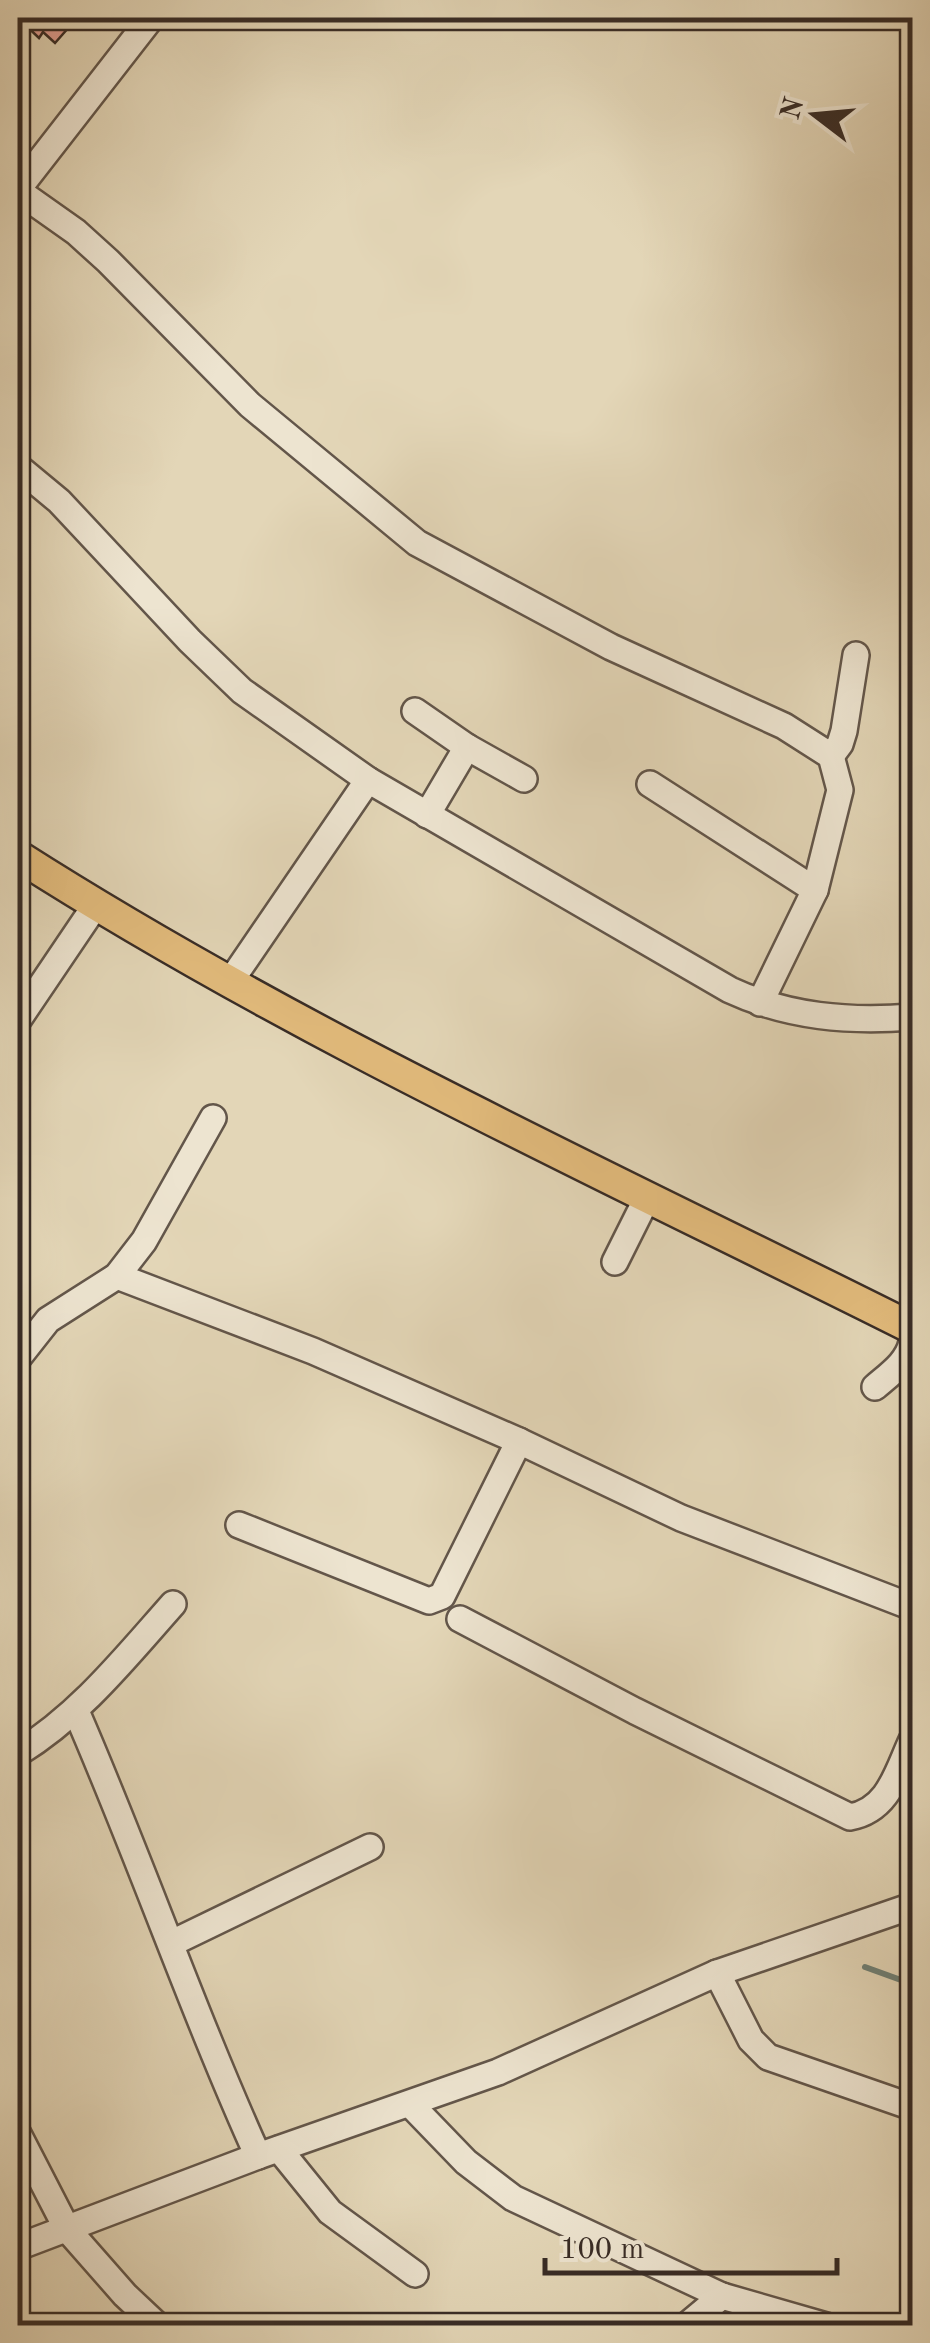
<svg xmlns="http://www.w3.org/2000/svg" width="930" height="2343" viewBox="0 0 930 2343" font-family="'Old Standard TT',serif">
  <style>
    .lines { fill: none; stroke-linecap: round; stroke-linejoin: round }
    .stream { stroke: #708176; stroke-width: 6 }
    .building { fill: #e29f94; stroke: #382c26; stroke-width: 2.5 }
    .minor-casing { stroke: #63564a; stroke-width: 30 }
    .major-casing { stroke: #382c26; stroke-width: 35 }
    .minor { stroke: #ede4d0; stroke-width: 25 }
    .major { stroke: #e2bb7c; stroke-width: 30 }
  </style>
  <rect width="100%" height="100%" fill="#e3d6b7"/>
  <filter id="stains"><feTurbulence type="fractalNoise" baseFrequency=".002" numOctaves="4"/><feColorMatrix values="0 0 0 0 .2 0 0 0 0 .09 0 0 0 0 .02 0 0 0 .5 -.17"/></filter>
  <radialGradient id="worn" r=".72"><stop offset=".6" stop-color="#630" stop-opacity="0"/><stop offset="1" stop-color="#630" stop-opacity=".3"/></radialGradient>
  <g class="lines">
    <!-- stream -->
    <polyline class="stream" points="865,1967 912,1984"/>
  </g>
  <!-- building -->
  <polygon class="building" points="18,18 77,18 55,43 43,32 39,38"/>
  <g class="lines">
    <defs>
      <g id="minor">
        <polyline points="18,189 151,18"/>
        <polyline points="18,191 76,232 108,261 250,405 417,543 611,647 784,726 831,756 840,790 815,890 760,1003"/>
        <path d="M 18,467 L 59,501 L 190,641 L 242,691 L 368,780 L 730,990 C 788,1017 849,1022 912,1017"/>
        <polyline points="415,711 467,747 524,779"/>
        <polyline points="831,756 840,744 844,731 856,655"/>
        <polyline points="650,784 815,890"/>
        <polyline points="427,815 467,747"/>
        <polyline points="230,982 368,780"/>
        <polyline points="18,1020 95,906"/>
        <polyline points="615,1262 648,1196"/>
        <polyline points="117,1276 313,1351 519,1441 681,1518 912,1607"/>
        <polyline points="18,1358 48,1320 117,1276 144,1241 213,1118"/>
        <path d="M 875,1387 C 890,1374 908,1362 912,1342"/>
        <polyline points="239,1525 429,1601 442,1596 519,1441"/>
        <path d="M 460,1619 L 635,1711 L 850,1817 C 889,1810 897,1772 912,1740"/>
        <path d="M 76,1711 C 140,1858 192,2010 258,2156"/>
        <path d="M 18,1753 C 80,1715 125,1658 173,1604"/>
        <polyline points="172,1943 370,1847"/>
        <polyline points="717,1973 751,2040 768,2057 912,2107"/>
        <polyline points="410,2104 466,2162 513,2198 722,2296 826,2326"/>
        <polyline points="18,2134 67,2229 125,2295 158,2326"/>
        <polyline points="279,2149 330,2212 415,2274"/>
        <polyline points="18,2247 258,2156 498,2072 717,1973 912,1906"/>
        <polyline points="686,2326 722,2296"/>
      </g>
      <path id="major" d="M 18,856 C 300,1036 613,1178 912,1328"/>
    </defs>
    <!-- minor casing -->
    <use href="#minor" class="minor-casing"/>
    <!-- major casing -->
    <use href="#major" class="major-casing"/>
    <!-- minor -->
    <use href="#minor" class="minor"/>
    <!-- major -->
    <use href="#major" class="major"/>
  </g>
  <!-- margin -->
  <rect width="930" height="2343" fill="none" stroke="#e3d6b7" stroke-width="60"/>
  <rect x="20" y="20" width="890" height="2303" fill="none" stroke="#382c26" stroke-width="5"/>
  <rect x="30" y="30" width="870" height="2283" fill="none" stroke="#382c26" stroke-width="2.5"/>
  <!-- north arrow -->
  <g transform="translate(815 115) rotate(286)" stroke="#ede4d0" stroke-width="8" paint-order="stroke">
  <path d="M0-8L18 38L0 25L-18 38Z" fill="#382c26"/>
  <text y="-15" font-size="28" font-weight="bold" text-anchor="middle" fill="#382c26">N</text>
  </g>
  <!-- scale -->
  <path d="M545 2258v15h292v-15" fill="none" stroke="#382c26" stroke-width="5"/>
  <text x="560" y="2258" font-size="30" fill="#382c26" stroke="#ede4d0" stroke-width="8" paint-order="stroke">100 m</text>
  <rect width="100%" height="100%" filter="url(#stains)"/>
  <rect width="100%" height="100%" fill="url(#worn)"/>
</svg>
